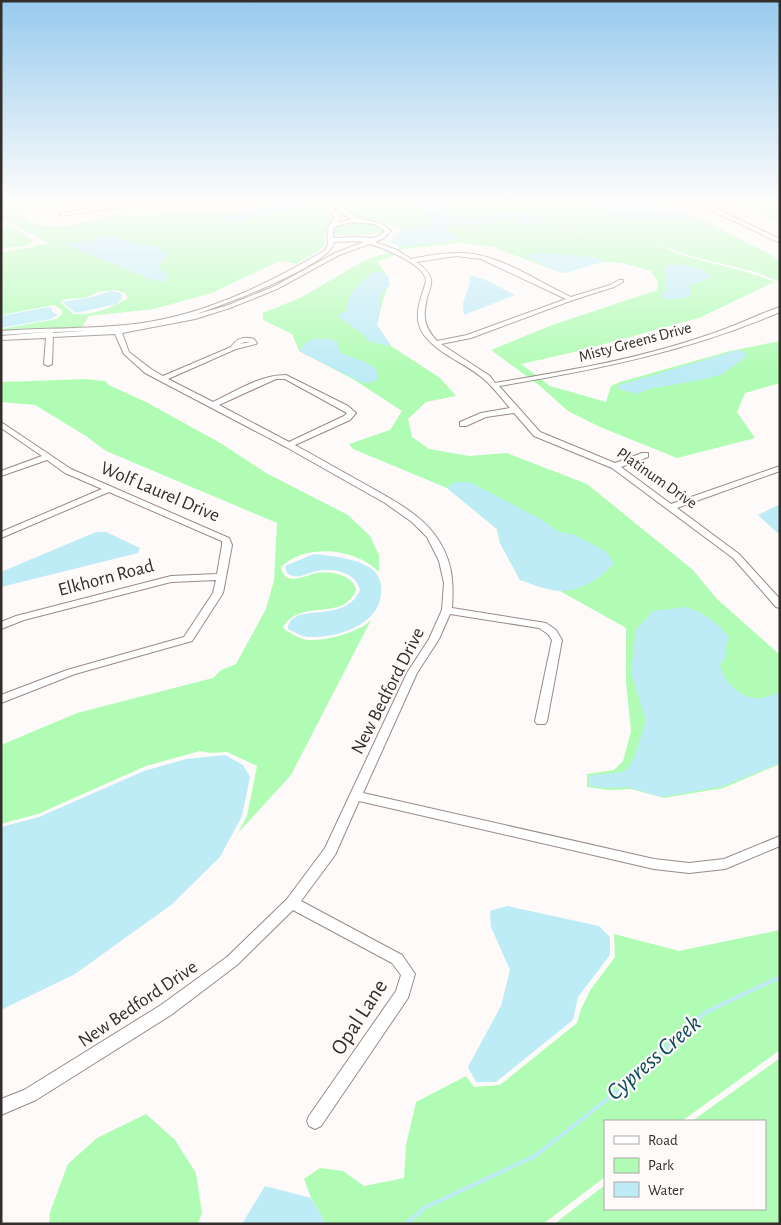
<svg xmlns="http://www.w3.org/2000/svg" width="781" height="1225" viewBox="0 0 781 1225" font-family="'Alegreya Sans',sans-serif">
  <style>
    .green { fill: #b0fcb4; fill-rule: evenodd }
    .water { fill: #bdebf6 }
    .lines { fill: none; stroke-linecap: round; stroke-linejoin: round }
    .stream { stroke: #bdebf6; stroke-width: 4 }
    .minor-casing { stroke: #998b86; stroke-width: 2 }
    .minor { fill: #fff; fill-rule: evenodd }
    .labels { text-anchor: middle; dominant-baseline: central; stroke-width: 4.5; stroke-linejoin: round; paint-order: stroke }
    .far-street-label { font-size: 16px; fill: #332d2b; stroke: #fdfaf9 }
    .street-label { font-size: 19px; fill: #332d2b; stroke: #fdfaf9 }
    .near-street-label { font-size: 22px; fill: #332d2b; stroke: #fdfaf9 }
    .near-water-label { font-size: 24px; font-style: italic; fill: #0b4b56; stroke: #fdfaf9 }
  </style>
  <rect width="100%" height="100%" fill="#fdfaf9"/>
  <!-- green -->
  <g class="green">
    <path d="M 1,202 L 64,202 L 47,205 L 25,211 L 26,219 C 61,236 80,220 115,215 L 249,211 L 264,208 L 274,202 L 544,202 L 539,204 L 589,239 L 541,204 L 557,202 L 574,205 L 568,202 L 650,202 L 663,209 L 697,217 L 772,255 L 780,262 L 780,282 L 756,272 L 694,257 L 657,244 C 690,263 738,265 774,282 L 699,318 L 583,350 L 521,364 L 550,386 L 606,402 L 611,386 L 620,382 L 730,351 L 780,341 L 780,383 L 745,393 L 737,412 L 755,438 L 677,458 L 600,427 L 568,411 L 540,386 L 491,350 L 552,325 L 657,290 L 658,282 L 651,271 C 637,267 622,261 607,262 C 592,262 577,272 561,273 L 493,247 L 462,243 L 403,249 L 395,255 L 377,262 C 394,283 390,278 383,301 C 380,309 379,317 377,325 L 391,346 L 440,378 L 456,396 L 426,402 L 408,419 L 412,437 L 429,449 L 469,456 L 507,453 L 587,484 L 693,570 L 717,599 L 780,655 L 780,764 L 723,788 L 664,798 L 631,789 L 609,790 L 587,787 L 587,774 L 614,770 L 623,761 L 631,731 L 626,682 L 626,628 L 560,591 L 520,580 L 500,543 L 497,529 L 447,488 L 353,449 L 349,444 L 390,430 L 402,411 L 353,379 L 299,351 L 292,334 L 263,320 L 263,313 L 302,297 L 365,260 L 390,252 L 400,247 L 390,241 L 402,229 L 378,221 L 364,219 L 351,212 L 334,214 L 334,222 L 323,235 L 326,243 L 320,250 L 296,264 L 281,261 L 277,262 L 212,293 L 154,309 L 89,316 L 82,327 L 1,332 L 1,329 L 56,319 L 62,314 L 62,310 L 54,305 L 1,315 L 1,252 L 34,247 L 35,245 L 50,244 L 8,221 L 1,220 ZM 116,290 L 125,293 L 128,298 C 114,307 91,316 74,314 L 60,302 L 66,299 L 85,298 L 98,292 Z"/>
    <polygon points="737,202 780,202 780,222"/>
    <path d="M 350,222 C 363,222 378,221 385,232 L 371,235 L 333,235 L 334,227 Z"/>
    <polygon points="11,225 33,241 28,245 1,249 1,227"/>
    <path d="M 86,379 L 105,381 L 109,385 L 148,403 L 222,444 L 266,473 L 348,515 L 370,536 L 379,555 L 379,572 C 357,549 306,542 281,567 C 284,587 305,576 316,573 C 325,571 336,573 344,576 C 351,580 354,582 356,590 C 342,623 302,597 283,627 C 286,632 288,631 292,634 C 297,636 301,639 307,640 C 325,641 358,633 371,620 L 291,775 L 238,833 L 247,816 L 257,766 L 227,752 L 211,753 L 200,751 L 146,766 L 38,814 L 1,824 L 1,745 L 77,713 L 213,678 L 221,670 L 236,664 L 266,609 L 274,580 L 277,523 L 106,451 L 86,436 L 35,405 L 1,402 L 1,382 Z"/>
    <polygon points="780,930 780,1050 682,1121 605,1121 605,1177 543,1224 326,1224 311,1198 304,1179 320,1168 343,1171 364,1186 404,1178 406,1145 416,1102 466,1076 474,1087 500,1085 577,1023 581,1009 591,989 615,957 614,934 679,951"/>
    <polygon points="780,1058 780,1224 554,1224 605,1185 605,1209 765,1209 765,1121 692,1121"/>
    <polygon points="146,1114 175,1140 196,1173 202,1213 198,1224 49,1224 50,1212 68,1164 97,1138"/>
  </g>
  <!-- water -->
  <g class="water">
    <polygon points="275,202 312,202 312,204 247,218 243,222 227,220 223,217 226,215 254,212 269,207"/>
    <polygon points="417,202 465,203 445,206 457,218 466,219 489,217 502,213 537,212 539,213 543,223 521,224 513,217 501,217 496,224 459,225 443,229 458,238 454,241 400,246 391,243 391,240 402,230 435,225 424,214"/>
    <polygon points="578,202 649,202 664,210 678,211 689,217 636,219 615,217 604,215"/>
    <path d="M 102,236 C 116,236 125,242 137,244 C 149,245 158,244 167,253 L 167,258 L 157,267 L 166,273 L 168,278 L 163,282 L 153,280 L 64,244 L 82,242 Z"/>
    <polygon points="540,253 590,257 606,261 568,272 561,273 524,256"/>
    <path d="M 668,265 C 680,263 702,268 711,276 L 705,280 L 689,285 L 691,293 L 690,297 L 669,300 L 660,297 C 669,289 667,280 664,269 Z"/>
    <path d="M 374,272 L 383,272 L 388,276 L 390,285 L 381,294 L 381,299 L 379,301 L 381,307 L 377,325 L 391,346 L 370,342 L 363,334 L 337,316 L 346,311 C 348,306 348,300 351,295 C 354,289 368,275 374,272 Z"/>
    <polygon points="469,275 484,279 515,295 464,315 463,303 470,283"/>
    <polygon points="110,291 121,293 122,297 117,304 76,313 62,302 92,297"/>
    <polygon points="48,307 52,308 52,312 58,315 51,319 1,328 1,316"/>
    <path d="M 312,339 L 331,339 L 337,342 L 340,352 C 353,360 369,359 378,372 L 377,380 L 368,383 L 361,382 L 299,351 L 306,343 Z"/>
    <polygon points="738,350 744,352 747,356 723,374 705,379 649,389 638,394 622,390 616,386"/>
    <path d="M 455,482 L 470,482 L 542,520 L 559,532 L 575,535 L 605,551 L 614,563 C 602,578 581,591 561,591 C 548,591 532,584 520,580 L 500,543 L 497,529 L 447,488 Z"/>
    <polygon points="780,504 780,535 758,515"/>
    <polygon points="96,532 106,532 140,548 138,553 1,587 1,572"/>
    <path d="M 314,554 C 332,556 358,558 373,570 C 380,576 382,585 381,594 C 378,626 336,638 309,637 C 302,637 294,632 288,629 C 290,600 345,626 360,590 C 356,572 333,568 317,571 C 306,573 298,581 287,573 L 285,566 Z"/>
    <path d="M 686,607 C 705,613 716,622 729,637 L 725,651 L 725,659 L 720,664 C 722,680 740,698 757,698 C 764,699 773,694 780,692 L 780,763 L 723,786 L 662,797 L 627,787 L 608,788 L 589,786 L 589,776 C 597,774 617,774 624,771 C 636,764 639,736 646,722 L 631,672 L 636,630 L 653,611 Z"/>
    <polygon points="225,755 243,765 250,777 242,816 220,857 171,905 75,974 1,1010 1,827 39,817 144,771 186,759"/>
    <polygon points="507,906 599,926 610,937 610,955 578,997 573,1020 496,1082 476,1082 468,1067 501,1006 510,970 491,927 490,911"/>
    <polygon points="265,1186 311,1198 326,1224 242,1224"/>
  </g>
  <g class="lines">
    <!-- stream -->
    <polyline class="stream" points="406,1224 424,1208 535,1156 619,1090 706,1012 780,977"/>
    <defs>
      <g id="minor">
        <polygon points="174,202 225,202 222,204 110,208 62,216 59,214 110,204"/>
        <path d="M 322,202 L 328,202 L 340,217 L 338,222 L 352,219 L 344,215 L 332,202 L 338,202 C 345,209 351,216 361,219 C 373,222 382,221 391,231 L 384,238 L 375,242 L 397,250 L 411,259 C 431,255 452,251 473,254 C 506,259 541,283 571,297 L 610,285 L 619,280 L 623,280 L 623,282 L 614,287 L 573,300 L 471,338 L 441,344 L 490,376 L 495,383 C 567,371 639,359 708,335 C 733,327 756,315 780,307 L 780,312 C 690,351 595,370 499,386 L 540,432 L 615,463 L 642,453 L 648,453 L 648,457 L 621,467 L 671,504 L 780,466 L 780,471 L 677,508 L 739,554 L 780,599 L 780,608 L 776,607 L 733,558 L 612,468 L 534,436 L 514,413 L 486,417 L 466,426 L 460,426 L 460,422 L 481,413 L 510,408 C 502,399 494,388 485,380 C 466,363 439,355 424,335 C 414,321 418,306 423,291 C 424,288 426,283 426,280 C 424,264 383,248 370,244 L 339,255 L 277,289 L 230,308 L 195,319 L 122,333 L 129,352 L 151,369 L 163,376 L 231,347 C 237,338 244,336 254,339 L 257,343 L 256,344 L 236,349 L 168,379 L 213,402 C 236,391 260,375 286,375 L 348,406 L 356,413 L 350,420 L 295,445 C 318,458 340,470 363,483 C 387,497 417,511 435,535 C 452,558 454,580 452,608 L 546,623 L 556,630 L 562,640 L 547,721 L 545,724 L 537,724 L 535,721 L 552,640 L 548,634 L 539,628 L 450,614 L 439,639 L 417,673 L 363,793 L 654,859 L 689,863 L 724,859 L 780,836 L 780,846 L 725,869 L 689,873 L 654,869 L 359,801 L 335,855 L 301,901 L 402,955 L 415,974 L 408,998 L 321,1126 L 315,1129 L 309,1126 L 307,1121 L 309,1116 L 396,991 L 401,975 L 392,963 L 293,910 L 237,965 L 171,1015 L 36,1100 L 1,1115 L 1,1099 L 24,1090 L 161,1005 L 227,957 L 287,899 L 325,848 L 407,673 L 429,639 L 442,610 L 444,583 L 439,561 L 427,537 L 412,522 L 385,503 L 286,447 L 145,373 L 124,354 L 115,334 L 53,337 L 52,364 L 48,366 L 44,364 L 46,338 L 1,340 L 1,336 L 46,332 L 1,335 L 1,331 C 43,328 85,329 126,325 C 197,318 263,287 324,251 L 328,245 L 327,229 L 335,218 ZM 351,222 L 374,224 L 385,231 C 376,240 370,238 359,237 C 350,237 342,238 333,238 L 333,230 L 337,226 ZM 359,241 L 364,242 L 335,253 L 273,287 L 226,306 L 190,316 C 213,309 333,265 334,242 ZM 456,256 L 481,259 L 566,299 L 467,335 L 437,341 C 422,325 423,314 428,294 C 430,289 432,283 431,279 C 429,271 422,266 416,262 ZM 84,331 L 53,333 L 53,332 ZM 245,342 L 250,342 L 240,344 ZM 276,379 L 285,379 L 347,413 L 344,416 L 289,442 L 219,405 Z"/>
        <polygon points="694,202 702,202 780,239 780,243"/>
        <polygon points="1,422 71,469 229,538 232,545 223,593 192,641 75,674 1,703 1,695 67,670 184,637 213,593 216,580 171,582 24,620 1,629 1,622 16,616 171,576 217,574 222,545 222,541 217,539 109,492 1,538 1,532 102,489 65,473 47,460 1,476 1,471 42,456 1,428"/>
      </g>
    </defs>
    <!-- minor casing -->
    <use href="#minor" class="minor-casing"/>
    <!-- minor -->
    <use href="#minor" class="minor"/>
  </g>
  <!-- sky -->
  <linearGradient id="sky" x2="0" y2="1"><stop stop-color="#97caee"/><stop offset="0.54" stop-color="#fefdfc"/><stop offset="1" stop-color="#fefdfc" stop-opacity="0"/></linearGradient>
  <rect width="781" height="374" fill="url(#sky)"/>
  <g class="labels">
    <!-- far-street labels -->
    <g class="far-street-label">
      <text transform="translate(635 342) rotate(-15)">Misty Greens Drive</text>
      <text transform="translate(657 478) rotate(35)">Platinum Drive</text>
    </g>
    <!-- street labels -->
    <g class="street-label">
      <text transform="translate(160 492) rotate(23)">Wolf Laurel Drive</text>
      <text transform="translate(106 578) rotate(-15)">Elkhorn Road</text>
      <text transform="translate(388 691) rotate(-63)">New Bedford Drive</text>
      <text transform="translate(138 1004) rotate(-34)">New Bedford Drive</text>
    </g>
    <!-- near-street labels -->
    <g class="near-street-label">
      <text transform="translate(359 1017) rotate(-57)">Opal Lane</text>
    </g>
    <!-- near-water labels -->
    <g class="near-water-label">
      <text transform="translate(654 1058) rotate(-41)">Cypress Creek</text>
    </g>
  </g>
  <!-- border -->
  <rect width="781" height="1225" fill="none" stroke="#332d2b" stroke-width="5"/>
  <!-- legend -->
  <rect x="604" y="1120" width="162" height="90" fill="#fdfaf9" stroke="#aca8a7"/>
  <rect x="614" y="1136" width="25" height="8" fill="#ffffff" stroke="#aca8a7"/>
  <text x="648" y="1145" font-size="15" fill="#332d2b">Road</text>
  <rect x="614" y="1158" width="25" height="15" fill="#b0fcb4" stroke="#aca8a7"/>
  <text x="648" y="1170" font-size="15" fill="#332d2b">Park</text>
  <rect x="614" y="1182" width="25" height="15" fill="#bdebf6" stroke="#aca8a7"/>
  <text x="648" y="1195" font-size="15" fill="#332d2b">Water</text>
</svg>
